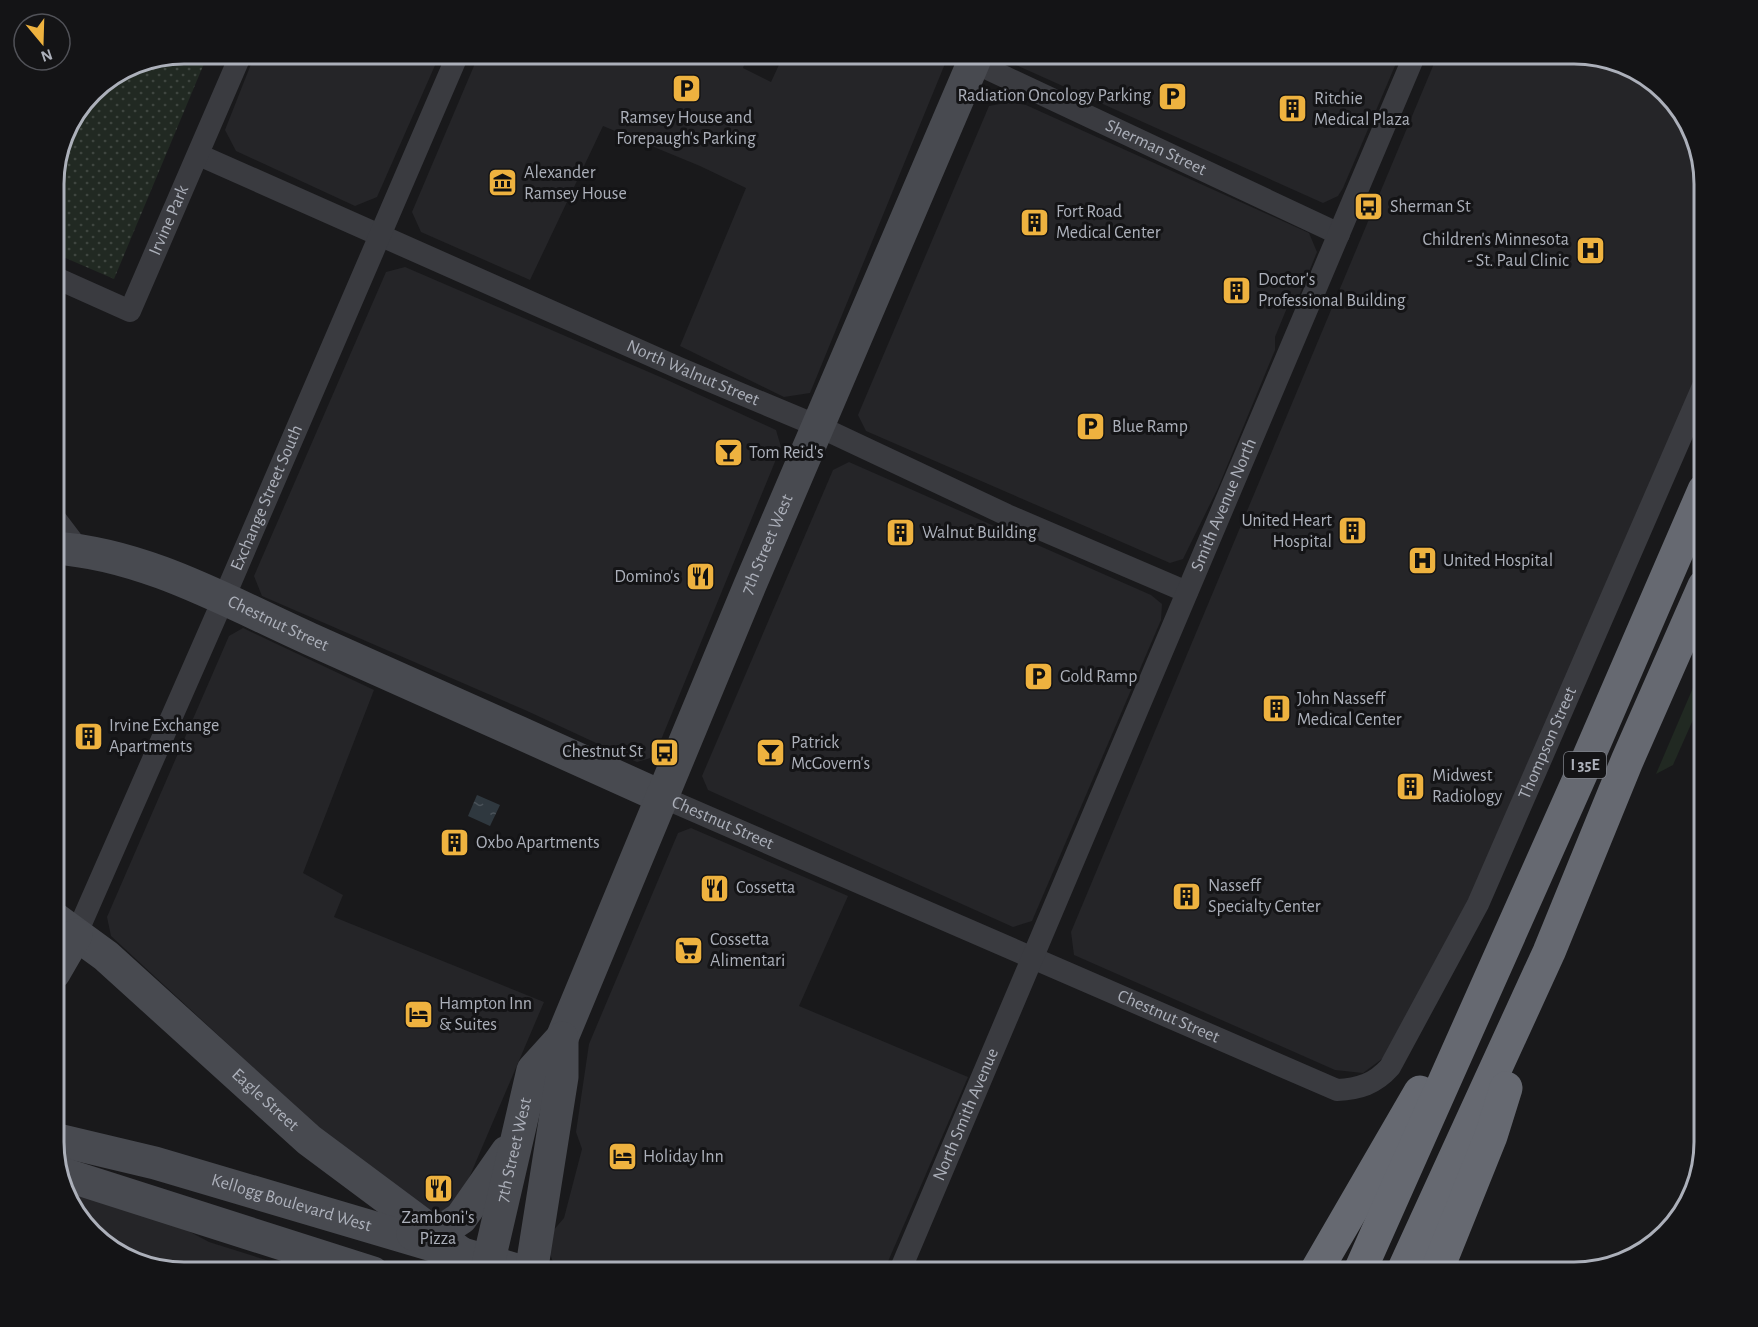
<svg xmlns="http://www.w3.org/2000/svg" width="1758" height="1327" viewBox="0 0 1758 1327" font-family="'Alegreya Sans',sans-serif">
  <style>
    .built { fill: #252528 }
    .grass { fill: #212922 }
    .park { fill: url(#park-dots) }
    .water { fill: url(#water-ripples) }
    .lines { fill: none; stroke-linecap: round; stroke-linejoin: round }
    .street { stroke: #3a3b40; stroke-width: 22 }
    .secondary { stroke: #484a50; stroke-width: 33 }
    .highway { stroke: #666971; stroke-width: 33 }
    .labels { text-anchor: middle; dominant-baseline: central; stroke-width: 6; stroke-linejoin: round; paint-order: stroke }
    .shield { fill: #141416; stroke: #7e8189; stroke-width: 1.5 }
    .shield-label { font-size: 16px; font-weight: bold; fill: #acb0ba }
    .poi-label { font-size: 18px; fill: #acb0ba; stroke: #141416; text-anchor: start }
    .street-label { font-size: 18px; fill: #acb0ba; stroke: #141416 }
    .rim { fill: none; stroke: #acb0ba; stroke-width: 3 }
  </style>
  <defs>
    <pattern id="park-dots" width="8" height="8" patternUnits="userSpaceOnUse" patternTransform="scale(1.5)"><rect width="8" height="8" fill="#212922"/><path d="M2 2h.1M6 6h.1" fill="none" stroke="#3f4640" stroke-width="1.8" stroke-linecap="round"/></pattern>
    <pattern id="water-ripples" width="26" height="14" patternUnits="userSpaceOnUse" patternTransform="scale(1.5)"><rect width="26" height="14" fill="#2f383f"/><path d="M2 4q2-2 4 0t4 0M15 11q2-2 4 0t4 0" fill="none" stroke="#4a5259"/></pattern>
  </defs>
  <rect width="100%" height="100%" fill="#19191b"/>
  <!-- built -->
  <g class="built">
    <polygon points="255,54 440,54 377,197 355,206 236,151 225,130"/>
    <polygon points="479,54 748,54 743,68 771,82 784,54 949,54 810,393 784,397 680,346 746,188 700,166 603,126 530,280 421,232 412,212"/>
    <polygon points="1015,54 1400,54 1343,188 1338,196 1323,203 1016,65"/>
    <polygon points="1438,54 1574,54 1653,81 1690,126 1704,184 1704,359 1467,905 1386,1056 1363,1073 1335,1070 1074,955 1071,932"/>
    <polygon points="1010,102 1026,105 1309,233 1317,252 1299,296 1291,298 1275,337 1275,350 1218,488 1183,559 1170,563 866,431 858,415 989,106"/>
    <polygon points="405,267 665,379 776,430 781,447 654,757 637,762 525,710 262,596 254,576 386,272"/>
    <polygon points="849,462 1151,595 1162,604 1161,620 1032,921 1013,927 708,790 702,776 833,470"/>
    <polygon points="243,628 374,690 303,873 343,895 334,917 544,1002 469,1178 460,1205 433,1217 364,1170 111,936 107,917 229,636"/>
    <polygon points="691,828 848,896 799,1006 968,1077 883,1273 572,1273 555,1267 548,1249 552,1232 564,1218 582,1149 576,1132 589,1044 678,833"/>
    <polygon points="64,1189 164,1218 209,1242 307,1273 184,1273 105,1246 68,1201"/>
  </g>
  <!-- grass -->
  <g class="grass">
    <polygon points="1704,662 1704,695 1673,765 1656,774"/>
    <polygon points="1491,1264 1532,1273 1488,1273"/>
  </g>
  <!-- park -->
  <polygon class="park" points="184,54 208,54 114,279 54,253 54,175 67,127 98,87 135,64"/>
  <!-- water -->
  <g class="water">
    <polygon points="54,629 65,633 54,659"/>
    <polygon points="477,795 500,805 490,826 468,816"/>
  </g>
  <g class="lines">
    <!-- street -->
    <g class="street">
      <path id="s1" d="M 973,62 L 1339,234"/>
      <path id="s2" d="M 199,155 L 679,368 L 820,427 L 1007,515 L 1187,592"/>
      <path id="s3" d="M 54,277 L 130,311 L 241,54"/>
      <polyline points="54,517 79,550"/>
      <path id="s4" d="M 662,797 L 1337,1090 C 1359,1089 1375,1084 1390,1067 L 1478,904 L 1704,384"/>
      <path id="s5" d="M 76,935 L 223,600 L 458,54"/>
      <path id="s6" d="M 899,1273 L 1415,54"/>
    </g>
    <!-- secondary -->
    <g class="secondary">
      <path id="s7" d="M 54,548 C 145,554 228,602 310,639 C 427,691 545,744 662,797"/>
      <path id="s8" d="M 54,918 L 106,956 L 309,1140 L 462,1254"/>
      <polyline points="54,973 76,935"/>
      <path id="s9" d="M 54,1139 L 155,1163 L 527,1273"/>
      <polyline points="60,1173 373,1273"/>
      <polyline points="413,1234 449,1226 461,1218 507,1152"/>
      <path id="s10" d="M 486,1273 L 533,1070 L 562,1038 L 750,585 L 977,54"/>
      <polyline points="531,1273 562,1077 562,1038"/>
    </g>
    <!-- highway -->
    <g class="highway">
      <polyline points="1315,1273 1420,1092"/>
      <polyline points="1359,1273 1586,763 1704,490"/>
      <polyline points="1402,1273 1549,952 1627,761 1704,586"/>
      <polyline points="1436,1273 1491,1136 1506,1088"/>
    </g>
  </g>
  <!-- icons -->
  <defs>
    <symbol id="parking-square" viewBox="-11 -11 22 22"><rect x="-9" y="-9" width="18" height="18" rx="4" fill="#eeb23f" stroke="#141416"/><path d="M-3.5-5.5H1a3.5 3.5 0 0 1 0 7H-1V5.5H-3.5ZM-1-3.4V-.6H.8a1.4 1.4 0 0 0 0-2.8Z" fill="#111"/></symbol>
    <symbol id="building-square" viewBox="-11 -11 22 22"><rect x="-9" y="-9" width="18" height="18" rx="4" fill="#eeb23f" stroke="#141416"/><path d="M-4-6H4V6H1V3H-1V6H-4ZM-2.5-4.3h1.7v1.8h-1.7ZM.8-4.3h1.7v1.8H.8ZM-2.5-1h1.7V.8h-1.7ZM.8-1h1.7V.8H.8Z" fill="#111"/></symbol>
    <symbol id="museum-square" viewBox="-11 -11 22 22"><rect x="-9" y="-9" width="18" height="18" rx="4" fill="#eeb23f" stroke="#141416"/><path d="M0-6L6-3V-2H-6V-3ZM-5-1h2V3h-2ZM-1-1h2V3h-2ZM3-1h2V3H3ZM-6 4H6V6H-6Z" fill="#111"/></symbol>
    <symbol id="bus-square" viewBox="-11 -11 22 22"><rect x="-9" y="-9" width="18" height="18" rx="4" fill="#eeb23f" stroke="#141416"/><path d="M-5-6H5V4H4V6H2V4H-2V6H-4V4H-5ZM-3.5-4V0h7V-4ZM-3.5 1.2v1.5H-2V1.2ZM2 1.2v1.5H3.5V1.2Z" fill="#111"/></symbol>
    <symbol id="hospital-square" viewBox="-11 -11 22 22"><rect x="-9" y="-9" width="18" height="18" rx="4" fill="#eeb23f" stroke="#141416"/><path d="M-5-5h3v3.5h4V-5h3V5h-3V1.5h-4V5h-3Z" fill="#111"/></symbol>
    <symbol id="bar-square" viewBox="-11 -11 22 22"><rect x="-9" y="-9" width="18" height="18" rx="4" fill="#eeb23f" stroke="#141416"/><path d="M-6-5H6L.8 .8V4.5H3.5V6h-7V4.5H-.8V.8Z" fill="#111"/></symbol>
    <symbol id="restaurant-square" viewBox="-11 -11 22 22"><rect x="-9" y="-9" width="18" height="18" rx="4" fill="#eeb23f" stroke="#141416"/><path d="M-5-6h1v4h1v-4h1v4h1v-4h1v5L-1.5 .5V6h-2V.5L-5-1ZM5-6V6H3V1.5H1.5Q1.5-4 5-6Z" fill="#111"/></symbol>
    <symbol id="supermarket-square" viewBox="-11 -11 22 22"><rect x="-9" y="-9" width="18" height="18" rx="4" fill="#eeb23f" stroke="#141416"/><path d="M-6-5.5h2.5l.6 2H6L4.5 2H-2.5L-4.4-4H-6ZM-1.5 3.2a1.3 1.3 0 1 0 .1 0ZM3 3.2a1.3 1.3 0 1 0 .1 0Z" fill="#111"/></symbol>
    <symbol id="hotel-square" viewBox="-11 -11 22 22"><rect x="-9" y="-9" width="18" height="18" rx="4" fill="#eeb23f" stroke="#141416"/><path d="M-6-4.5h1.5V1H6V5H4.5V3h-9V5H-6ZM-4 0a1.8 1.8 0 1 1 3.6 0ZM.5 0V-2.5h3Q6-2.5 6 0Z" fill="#111"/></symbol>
  </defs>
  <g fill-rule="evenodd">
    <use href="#parking-square" x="670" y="72" width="33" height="33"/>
    <use href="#parking-square" x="1156" y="80" width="33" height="33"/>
    <use href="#building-square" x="1276" y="92" width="33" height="33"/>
    <use href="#museum-square" x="486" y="166" width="33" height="33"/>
    <use href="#bus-square" x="1352" y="190" width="33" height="33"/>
    <use href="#building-square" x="1018" y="206" width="33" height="33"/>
    <use href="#hospital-square" x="1574" y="234" width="33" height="33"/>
    <use href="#building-square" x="1220" y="274" width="33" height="33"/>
    <use href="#parking-square" x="1074" y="410" width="33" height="33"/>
    <use href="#bar-square" x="712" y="436" width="33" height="33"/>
    <use href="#building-square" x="1336" y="514" width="33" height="33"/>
    <use href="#building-square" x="884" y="516" width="33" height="33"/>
    <use href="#hospital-square" x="1406" y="544" width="33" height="33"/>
    <use href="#restaurant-square" x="684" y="560" width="33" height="33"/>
    <use href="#parking-square" x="1022" y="660" width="33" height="33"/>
    <use href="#building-square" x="1260" y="692" width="33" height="33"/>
    <use href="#building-square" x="72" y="720" width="33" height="33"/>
    <use href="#bus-square" x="648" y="736" width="33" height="33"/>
    <use href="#bar-square" x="754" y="736" width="33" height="33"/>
    <use href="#building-square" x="1394" y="770" width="33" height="33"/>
    <use href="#building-square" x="438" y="826" width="33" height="33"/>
    <use href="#restaurant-square" x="698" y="872" width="33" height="33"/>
    <use href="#building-square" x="1170" y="880" width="33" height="33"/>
    <use href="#supermarket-square" x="672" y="934" width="33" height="33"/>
    <use href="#hotel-square" x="402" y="998" width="33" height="33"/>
    <use href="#hotel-square" x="606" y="1140" width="33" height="33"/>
    <use href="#restaurant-square" x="422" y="1172" width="33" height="33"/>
  </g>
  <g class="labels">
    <!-- shield labels -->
    <rect class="shield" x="1564" y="752" width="42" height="26" rx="4.5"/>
    <g class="shield-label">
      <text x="1585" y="765">I 35E</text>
    </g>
    <!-- poi labels -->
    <g class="poi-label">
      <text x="1151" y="96" text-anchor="end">Radiation Oncology Parking</text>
      <text x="1314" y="99">Ritchie<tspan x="1314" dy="21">Medical Plaza</tspan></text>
      <text x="686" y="118" text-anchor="middle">Ramsey House and<tspan x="686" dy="21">Forepaugh's Parking</tspan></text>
      <text x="524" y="173">Alexander<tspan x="524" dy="21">Ramsey House</tspan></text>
      <text x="1390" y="207">Sherman St</text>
      <text x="1056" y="212">Fort Road<tspan x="1056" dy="21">Medical Center</tspan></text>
      <text x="1569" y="240" text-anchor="end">Children's Minnesota<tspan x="1569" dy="21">- St. Paul Clinic</tspan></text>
      <text x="1258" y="280">Doctor's<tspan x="1258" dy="21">Professional Building</tspan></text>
      <text x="1112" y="427">Blue Ramp</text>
      <text x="749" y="453">Tom Reid's</text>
      <text x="1332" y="521" text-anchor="end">United Heart<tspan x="1332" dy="21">Hospital</tspan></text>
      <text x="922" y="533">Walnut Building</text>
      <text x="1443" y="561">United Hospital</text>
      <text x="680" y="577" text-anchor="end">Domino's</text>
      <text x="1060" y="677">Gold Ramp</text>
      <text x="1297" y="699">John Nasseff<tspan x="1297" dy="21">Medical Center</tspan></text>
      <text x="109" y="726">Irvine Exchange<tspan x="109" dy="21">Apartments</tspan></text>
      <text x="791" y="743">Patrick<tspan x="791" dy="21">McGovern's</tspan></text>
      <text x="643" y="752" text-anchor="end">Chestnut St</text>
      <text x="1432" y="776">Midwest<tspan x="1432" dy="21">Radiology</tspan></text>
      <text x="476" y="843">Oxbo Apartments</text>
      <text x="1208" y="886">Nasseff<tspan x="1208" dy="21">Specialty Center</tspan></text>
      <text x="736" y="888">Cossetta</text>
      <text x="710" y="940">Cossetta<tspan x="710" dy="21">Alimentari</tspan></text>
      <text x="439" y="1004">Hampton Inn<tspan x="439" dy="21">&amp; Suites</tspan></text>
      <text x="643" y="1157">Holiday Inn</text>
      <text x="438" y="1218" text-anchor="middle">Zamboni's<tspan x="438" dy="21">Pizza</tspan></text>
    </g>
    <!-- street labels -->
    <g class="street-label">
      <text stroke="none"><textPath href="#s1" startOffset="202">Sherman Street</textPath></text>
      <text stroke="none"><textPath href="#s3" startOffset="182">Irvine Park</textPath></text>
      <text stroke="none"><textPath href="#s2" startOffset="540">North Walnut Street</textPath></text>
      <text stroke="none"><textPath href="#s5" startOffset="477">Exchange Street South</textPath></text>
      <text stroke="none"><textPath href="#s6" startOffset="834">Smith Avenue North</textPath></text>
      <text stroke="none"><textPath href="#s10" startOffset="786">7th Street West</textPath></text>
      <text stroke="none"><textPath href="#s7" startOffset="238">Chestnut Street</textPath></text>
      <text stroke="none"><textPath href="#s4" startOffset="1156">Thompson Street</textPath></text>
      <text stroke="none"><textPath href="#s4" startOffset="66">Chestnut Street</textPath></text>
      <text stroke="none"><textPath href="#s4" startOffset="552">Chestnut Street</textPath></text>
      <text stroke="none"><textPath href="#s8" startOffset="279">Eagle Street</textPath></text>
      <text stroke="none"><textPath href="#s6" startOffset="172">North Smith Avenue</textPath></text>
      <text stroke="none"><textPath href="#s10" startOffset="126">7th Street West</textPath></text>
      <text stroke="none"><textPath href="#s9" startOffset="246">Kellogg Boulevard West</textPath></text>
    </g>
  </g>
  <!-- crop -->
  <path d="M0 0H1758V1327H0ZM184 64H1574A120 120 0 0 1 1694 184V1142A120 120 0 0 1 1574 1262H184A120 120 0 0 1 64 1142V184A120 120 0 0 1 184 64Z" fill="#141416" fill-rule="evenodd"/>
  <path class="rim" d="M184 64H1574A120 120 0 0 1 1694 184V1142A120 120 0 0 1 1574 1262H184A120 120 0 0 1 64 1142V184A120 120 0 0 1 184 64Z"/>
  <!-- north arrow -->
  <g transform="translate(42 42) rotate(161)"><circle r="28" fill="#141416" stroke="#515258" stroke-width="1.5"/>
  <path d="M0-4.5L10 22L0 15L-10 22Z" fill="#eeb23f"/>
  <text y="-9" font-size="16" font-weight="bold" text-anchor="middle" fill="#acb0ba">N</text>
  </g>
</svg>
